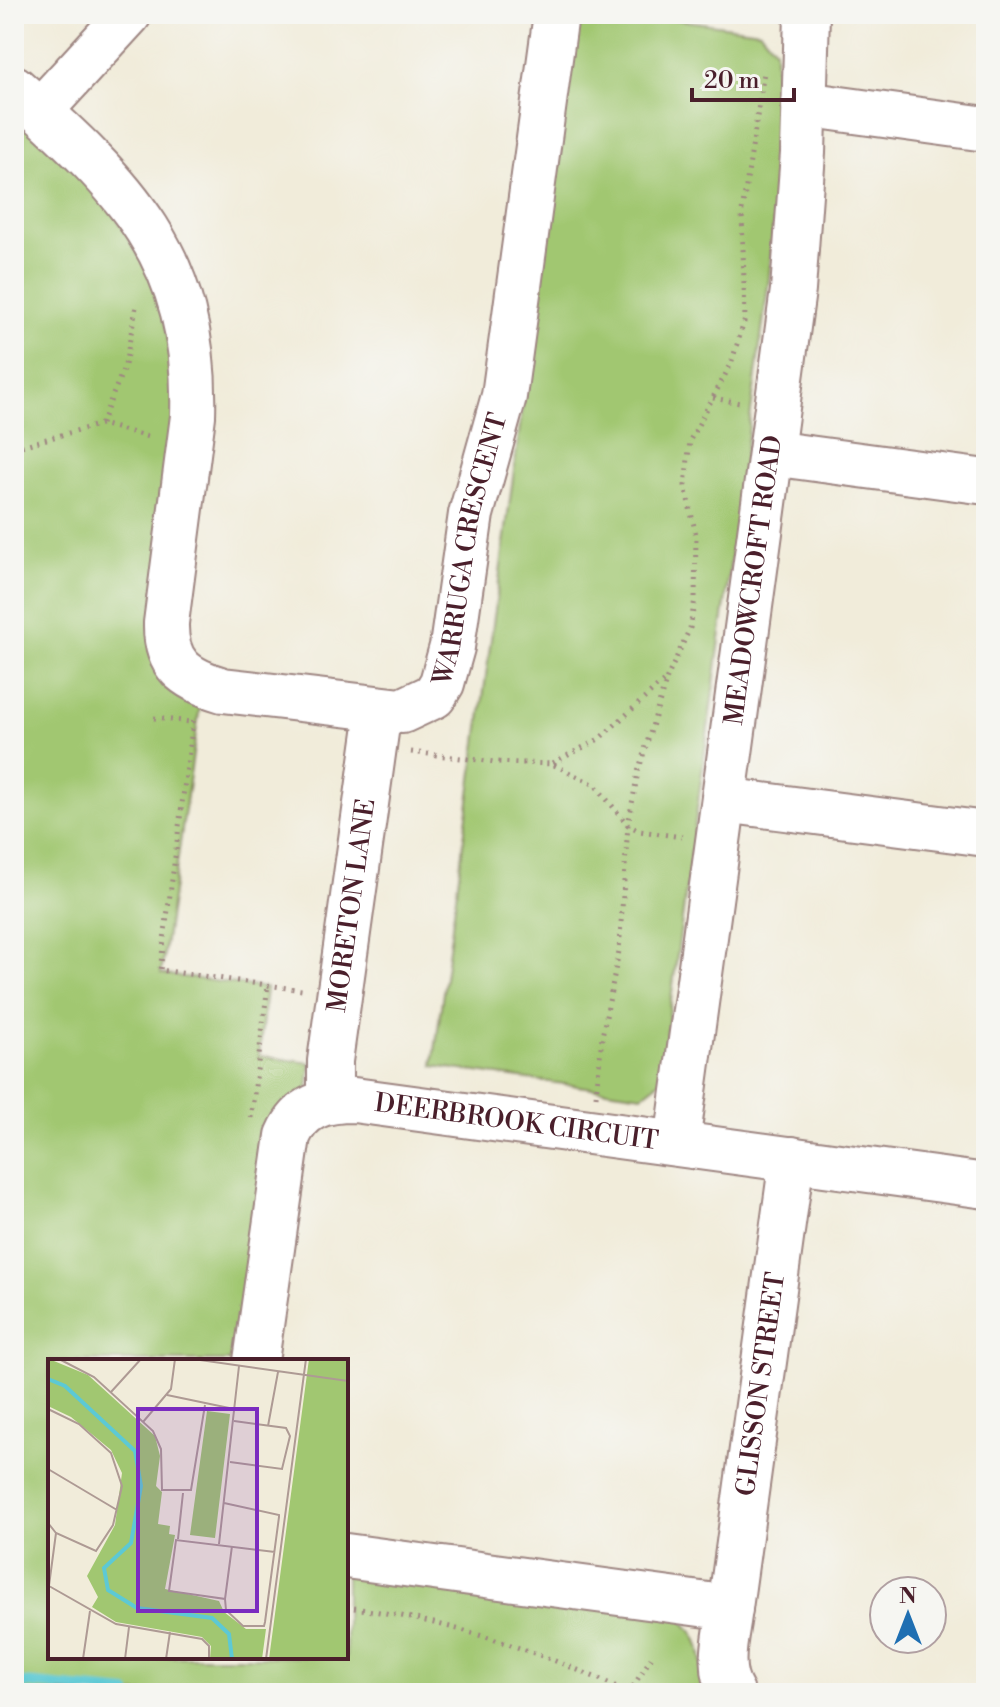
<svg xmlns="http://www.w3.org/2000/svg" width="1000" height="1707" viewBox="0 0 1000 1707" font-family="'Libre Bodoni',serif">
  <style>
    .green { fill: #a1c771; stroke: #76734e; stroke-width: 2 }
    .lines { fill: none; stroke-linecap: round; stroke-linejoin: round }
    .stream { stroke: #5dc9d4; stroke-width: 10 }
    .minor-casing { stroke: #9e8682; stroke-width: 48 }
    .path { stroke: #9e8682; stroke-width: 5; stroke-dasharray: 2 6; stroke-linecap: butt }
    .minor { stroke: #fff; stroke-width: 44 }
    .labels { text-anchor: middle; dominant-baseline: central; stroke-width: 6; stroke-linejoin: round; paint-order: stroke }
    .street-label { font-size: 26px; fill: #4a1f2b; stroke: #f6f6f2 }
    .inset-river { fill: none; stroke: #5dc9d4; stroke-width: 4 }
    .inset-road { fill: none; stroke: #ae9a94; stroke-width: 2 }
    .view { fill: #7b2cbf; fill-opacity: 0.15; stroke: #7b2cbf; stroke-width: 4 }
    .inset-edge { fill: none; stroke: #4a1f2b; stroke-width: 4 }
  </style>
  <rect width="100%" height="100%" fill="#f6f6f2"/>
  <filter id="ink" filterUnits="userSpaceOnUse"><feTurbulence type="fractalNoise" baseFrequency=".0125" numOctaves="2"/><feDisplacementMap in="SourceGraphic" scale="16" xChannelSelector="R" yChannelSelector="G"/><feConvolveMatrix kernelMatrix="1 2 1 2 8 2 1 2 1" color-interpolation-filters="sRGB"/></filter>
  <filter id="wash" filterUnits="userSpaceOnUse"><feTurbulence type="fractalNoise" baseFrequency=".006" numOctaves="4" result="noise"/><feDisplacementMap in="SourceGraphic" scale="32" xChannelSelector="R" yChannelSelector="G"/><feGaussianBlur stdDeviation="1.8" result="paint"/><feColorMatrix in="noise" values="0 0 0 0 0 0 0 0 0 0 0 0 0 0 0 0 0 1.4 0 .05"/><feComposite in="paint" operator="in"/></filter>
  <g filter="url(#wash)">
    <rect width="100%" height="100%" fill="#f1ecda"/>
    <!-- green -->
    <g class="green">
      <polygon points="584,14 636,14 760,31 775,49 778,167 769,279 660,1081 642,1095 433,1066 575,21"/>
      <path d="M 14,96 L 80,157 L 158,287 L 179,397 L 161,674 L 200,706 L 161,974 L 266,988 L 259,1056 L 311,1063 L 308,1089 L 240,1361 L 50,1361 L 50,1657 L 346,1657 L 346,1573 L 680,1619 C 709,1643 697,1663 709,1693 L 14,1693 Z"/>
    </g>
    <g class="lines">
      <!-- stream -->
      <g class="stream">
        <path d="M 14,570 C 21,604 22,641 14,675"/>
        <polyline points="14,1682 127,1693"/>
      </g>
    </g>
  </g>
  <g filter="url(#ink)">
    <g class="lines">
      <defs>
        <g id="minor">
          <path id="s1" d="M 14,88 C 125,187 198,256 193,416 L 166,623 C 165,665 185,679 223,690 L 402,711 L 434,696 L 442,683 L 452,647 L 471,514 L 504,396 L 556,14"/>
          <polyline points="804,104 986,129"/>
          <polyline points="40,111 129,14"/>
          <polyline points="771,453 986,482"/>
          <polyline points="724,800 986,834"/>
          <path id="s2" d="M 330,1100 L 330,1061 L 379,711"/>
          <path id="s3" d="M 677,1143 L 793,290 L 803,153 L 807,14"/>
          <path id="s4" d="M 256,1361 L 288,1136 C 301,1106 324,1100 354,1100 L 986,1186"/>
          <path d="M 346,1556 L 730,1608 C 727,1635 716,1668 732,1693"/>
          <path id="s5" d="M 730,1608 L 792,1159"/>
        </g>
      </defs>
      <!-- minor casing -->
      <use href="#minor" class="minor-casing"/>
      <!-- path -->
      <g class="path">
        <polyline points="713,398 740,403"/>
        <polyline points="101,424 125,365 137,302"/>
        <polyline points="14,448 101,424 152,438"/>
        <polyline points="154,718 191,722"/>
        <polyline points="193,721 160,970 302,990"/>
        <polyline points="411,752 495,762 552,764 595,785 628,825 640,831 682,837"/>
        <polyline points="553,763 599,739 666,679"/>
        <polyline points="596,1096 602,1037 619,951 628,825 638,772 667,678 690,628 695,599 696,535 685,486 690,440 731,364 745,319 742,212 764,72"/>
        <polyline points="251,1118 268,985"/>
        <path d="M 346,1607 C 447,1620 538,1650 630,1693"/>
        <polyline points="629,1693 653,1655"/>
      </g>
      <!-- minor -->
      <use href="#minor" class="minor"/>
    </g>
  </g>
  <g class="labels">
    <!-- street labels -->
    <g class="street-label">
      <text stroke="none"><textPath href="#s1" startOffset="1064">WARRUGA CRESCENT</textPath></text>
      <text stroke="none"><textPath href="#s3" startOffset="568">MEADOWCROFT ROAD</textPath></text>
      <text stroke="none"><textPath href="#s2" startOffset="196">MORETON LANE</textPath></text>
      <text stroke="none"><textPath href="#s4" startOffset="472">DEERBROOK CIRCUIT</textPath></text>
      <text stroke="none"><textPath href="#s5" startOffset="226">GLISSON STREET</textPath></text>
    </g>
  </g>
  <!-- overview -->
  <g transform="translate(48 1359)">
    <rect width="300" height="300" fill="#f1ecda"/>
    <path d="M 1,0 L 40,16 L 107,77 L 112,97 L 108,127 L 114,133 L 110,165 L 122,167 L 121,175 L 127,176 L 117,230 L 171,242 L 176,253 L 198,270 L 218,270 L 214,300 L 162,300 L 163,287 L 154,278 L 68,263 L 44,248 L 50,238 L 39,217 L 67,166 L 74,114 L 63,91 L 23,58 L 0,47 ZM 261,0 L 300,0 L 300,300 L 221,300 ZM 159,52 L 182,55 L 167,179 L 142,176 Z" fill="#a1c771"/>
    <path class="inset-river" d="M 0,20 L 17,27 L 87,92 L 93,127 L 83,184 L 56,209 L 60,231 L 89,249 L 164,259 L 181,275 L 184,300"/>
    <path class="inset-road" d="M 11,0 L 46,18 L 105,72 L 113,90 L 114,131 L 143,131 L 157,46M 145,0 L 300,22M 63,33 L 93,0M 119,36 L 186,50M 0,50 L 31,65 L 63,94 L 74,127 L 65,166 L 48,192 L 8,174 L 0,164M 95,63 L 123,30 L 127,0M 220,67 L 230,13M 182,103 L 234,110 L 242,77 L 238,69 L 186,62M 0,110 L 69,151M 176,144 L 231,156 L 231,158 L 217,263 L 216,267 L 195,267 L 178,251 L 177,240 L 121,232 L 128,181 L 227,193M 130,180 L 135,134M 171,185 L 191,7M 1,227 L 68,265 L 154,280 L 161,287 L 161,300M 0,234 L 8,174M 177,240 L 184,187M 35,300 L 42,252M 77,300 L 81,268M 118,300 L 122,273M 218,300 L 258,0"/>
    <path class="view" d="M 90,50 L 209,50 L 209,252 L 90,252 Z"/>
    <rect width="300" height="300" class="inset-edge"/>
  </g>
  <!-- margin -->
  <rect width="1000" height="1707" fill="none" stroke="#f6f6f2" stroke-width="48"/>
  <!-- north arrow -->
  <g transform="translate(908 1615)"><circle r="38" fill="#f6f6f2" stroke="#b1a0a2" stroke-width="2"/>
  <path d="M0-6L14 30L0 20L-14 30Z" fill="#1f6fb2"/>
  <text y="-12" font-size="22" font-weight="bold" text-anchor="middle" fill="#4a1f2b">N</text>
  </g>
  <!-- scale -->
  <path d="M692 88v12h102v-12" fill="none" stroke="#4a1f2b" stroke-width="4"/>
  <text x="704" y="88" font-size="24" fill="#4a1f2b" stroke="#f6f6f2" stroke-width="6" paint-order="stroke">20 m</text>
</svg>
